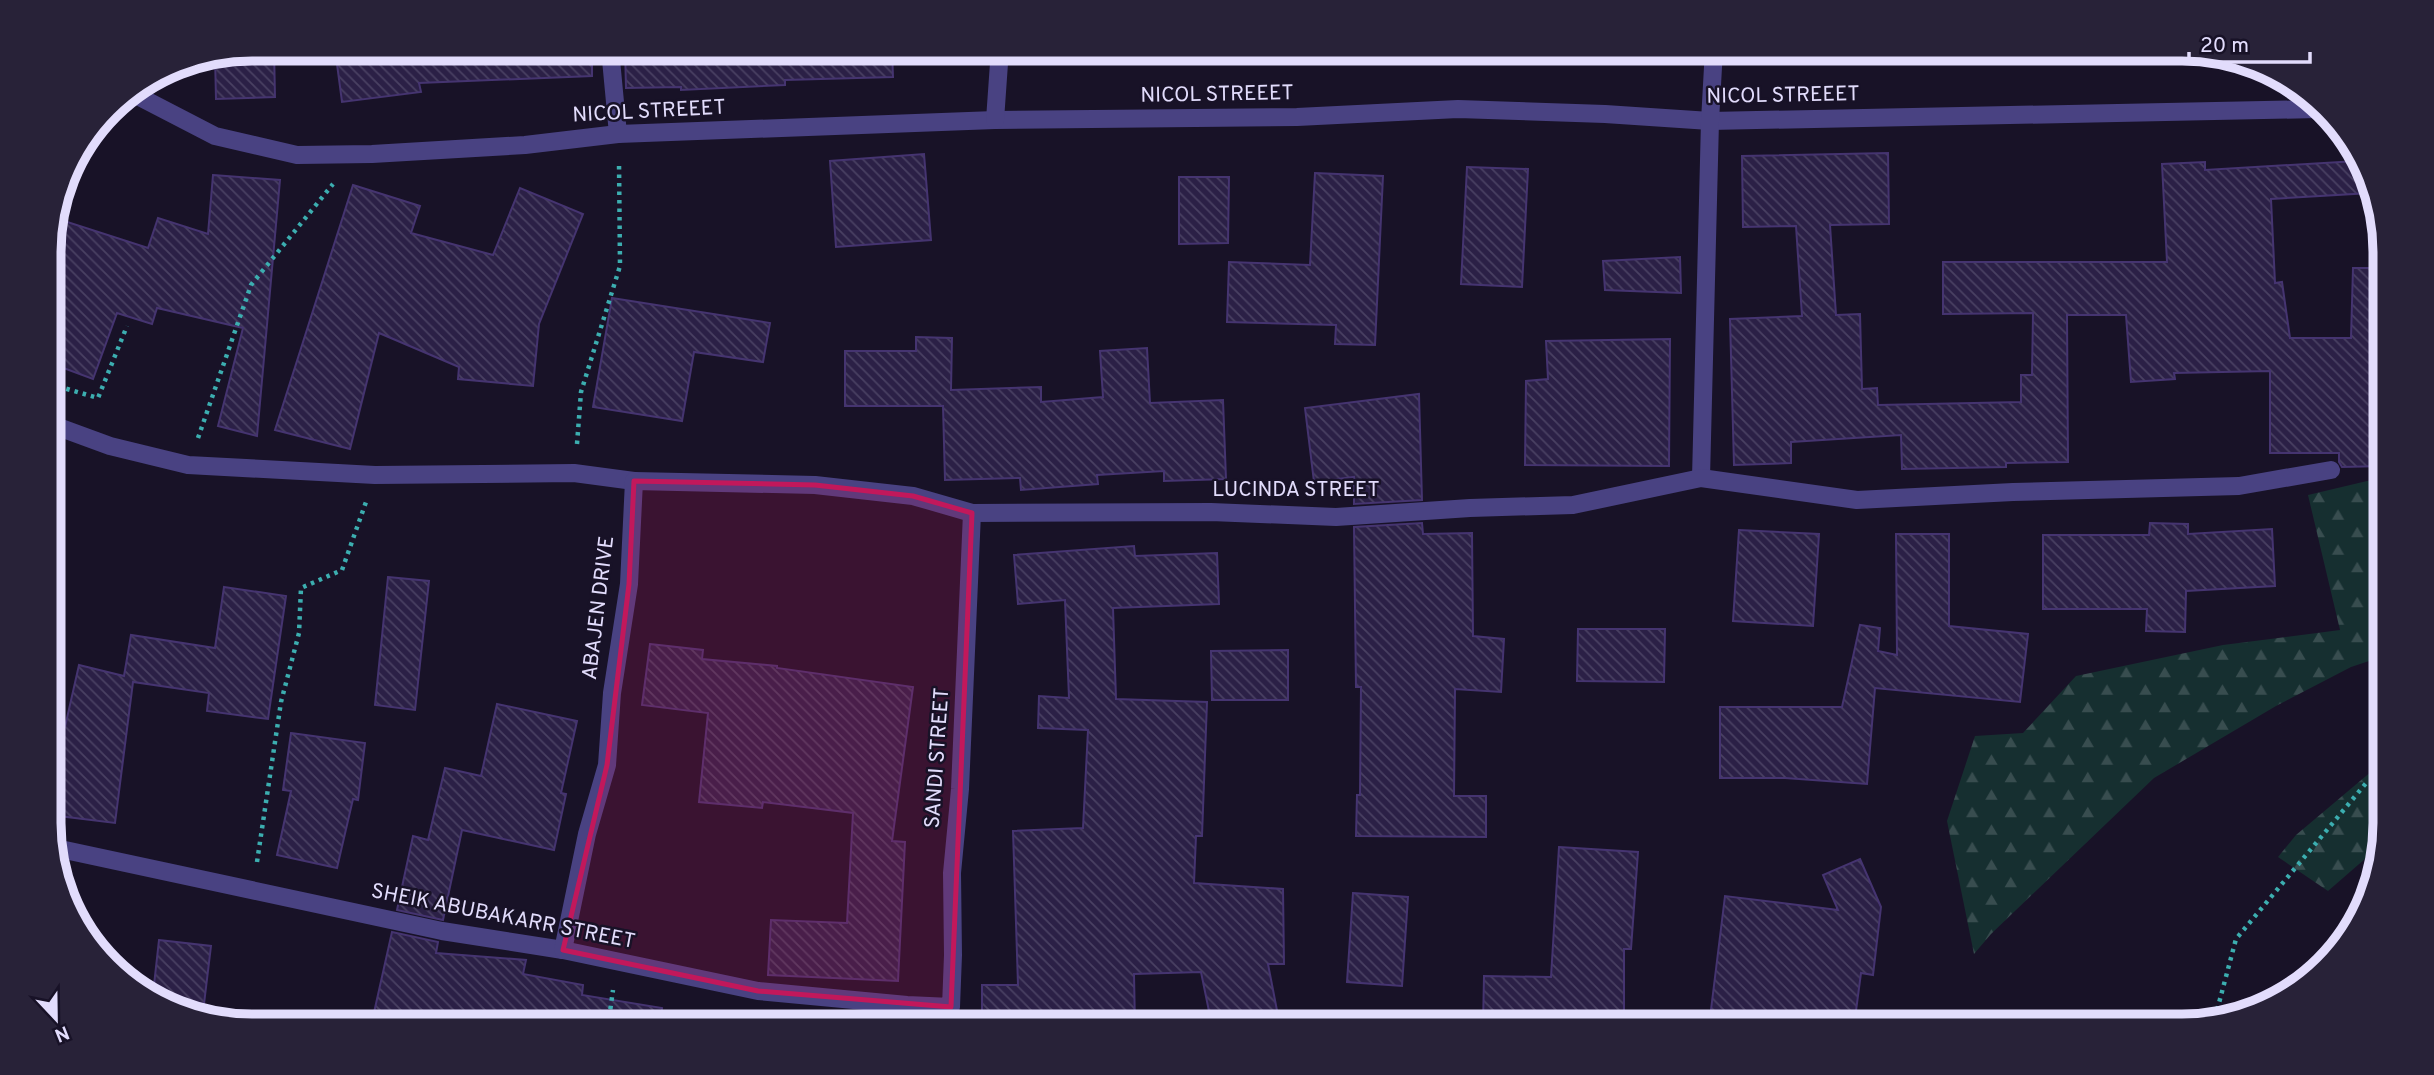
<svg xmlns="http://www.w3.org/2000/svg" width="2434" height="1075" viewBox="0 0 2434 1075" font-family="Overpass,sans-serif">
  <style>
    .forest { fill: url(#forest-firs) }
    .building { fill: url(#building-back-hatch); stroke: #453470; stroke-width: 2 }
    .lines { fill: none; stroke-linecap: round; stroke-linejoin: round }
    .path { stroke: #3caeb0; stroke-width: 4.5; stroke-dasharray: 3.5 5; stroke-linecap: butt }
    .minor { stroke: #494282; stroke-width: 18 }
    .marked { fill: #c2185b; fill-opacity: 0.2; stroke: #c2185b; stroke-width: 5; stroke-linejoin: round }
    .labels { text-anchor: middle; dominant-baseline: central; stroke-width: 5; stroke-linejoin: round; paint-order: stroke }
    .street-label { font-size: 21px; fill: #e2dcfc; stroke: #181227 }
    .rim { fill: none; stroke: #e2dcfc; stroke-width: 9 }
  </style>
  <defs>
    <pattern id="forest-firs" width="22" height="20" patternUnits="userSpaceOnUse" patternTransform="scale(1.75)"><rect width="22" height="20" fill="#162f30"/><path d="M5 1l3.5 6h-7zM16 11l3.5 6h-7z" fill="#384d4f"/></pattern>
    <pattern id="building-back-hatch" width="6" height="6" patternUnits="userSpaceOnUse" patternTransform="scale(1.75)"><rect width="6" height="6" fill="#2b2046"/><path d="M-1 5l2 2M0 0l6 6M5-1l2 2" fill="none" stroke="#494062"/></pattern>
  </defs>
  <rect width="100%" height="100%" fill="#181227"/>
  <!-- forest -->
  <g class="forest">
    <polygon points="2384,477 2384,656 2351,667 2276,706 2154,778 1991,934 1974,954 1947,821 1975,736 2023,733 2076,676 2223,645 2340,630 2308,495"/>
    <polygon points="2385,760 2385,824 2381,845 2328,891 2278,857 2296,835"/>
  </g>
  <!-- building -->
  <g class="building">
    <polygon points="252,49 274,49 275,97 216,99 215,56"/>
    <polygon points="335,49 592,49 592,76 419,83 421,92 342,102"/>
    <polygon points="625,49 892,49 893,77 785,80 785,85 681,90 681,87 626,88"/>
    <polygon points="1888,153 1889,224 1830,225 1836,315 1860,314 1862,389 1877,388 1878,405 2021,402 2021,375 2032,375 2033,313 1943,314 1943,262 2167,262 2162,164 2205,162 2205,170 2357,161 2370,193 2271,199 2275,283 2282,282 2290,338 2351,338 2353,268 2383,268 2384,466 2342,467 2339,462 2339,453 2270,453 2270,371 2174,373 2175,379 2131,382 2126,315 2067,315 2068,462 2006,463 2006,467 1902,469 1901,435 1791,442 1791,463 1734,465 1730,319 1802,316 1796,226 1743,227 1742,156"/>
    <polygon points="924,154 931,240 836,247 830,161"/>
    <polygon points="1467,167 1528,169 1522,287 1461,284"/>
    <polygon points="1315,173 1383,176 1375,345 1335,344 1336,325 1227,322 1229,262 1310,265"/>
    <polygon points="213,175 280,180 257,436 218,426 243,328 157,308 152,324 117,313 93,379 50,363 49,238 55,218 148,248 158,218 208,234"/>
    <polygon points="1179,177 1229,177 1228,243 1179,244"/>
    <polygon points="353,185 420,206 411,233 493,255 520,188 583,214 539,324 533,386 458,379 459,367 379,333 350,449 275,430"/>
    <polygon points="1680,257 1681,293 1605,290 1603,261"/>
    <polygon points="612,298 770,323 763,362 694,352 682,421 593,407"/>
    <polygon points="916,337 952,338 951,390 1041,387 1041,402 1103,397 1100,351 1147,348 1150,403 1223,400 1226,479 1164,481 1164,471 1097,475 1098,484 1021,490 1020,478 945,480 943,406 845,406 845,351 916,351"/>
    <polygon points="1670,339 1669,466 1525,465 1526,381 1548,379 1546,341"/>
    <polygon points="1419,394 1422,500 1354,504 1354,477 1314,482 1305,408"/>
    <polygon points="1422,523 1423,534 1472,533 1473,636 1504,639 1501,692 1455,689 1454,796 1486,796 1486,837 1356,836 1357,795 1360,795 1361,687 1356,687 1354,527"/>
    <polygon points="2150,523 2188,524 2188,534 2272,529 2275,586 2186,591 2185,632 2146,631 2147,609 2043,609 2043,535 2149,535"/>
    <polygon points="1739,530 1819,534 1813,626 1733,621"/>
    <polygon points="1896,534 1949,534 1949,626 2028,634 2020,702 1875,688 1867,784 1785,778 1720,778 1720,707 1842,707 1860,625 1880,628 1878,651 1897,655"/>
    <polygon points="1134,546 1135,556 1217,553 1219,604 1113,608 1116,699 1207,702 1202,836 1196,836 1194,883 1283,889 1284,964 1268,964 1280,1026 1212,1026 1201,972 1134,974 1135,1026 982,1026 982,985 1018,985 1013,831 1083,828 1088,730 1038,728 1039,696 1069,698 1065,600 1018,604 1014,555"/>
    <polygon points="388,577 429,581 415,710 375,705"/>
    <polygon points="224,587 286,596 268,719 207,711 209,693 133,682 115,823 51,815 51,725 65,727 79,665 124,676 131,635 215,648"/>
    <polygon points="1578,629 1665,629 1664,682 1577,681"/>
    <polygon points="650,644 703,650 702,659 777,666 777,668 913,687 892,841 905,842 898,981 768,975 771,920 847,923 853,813 763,802 762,808 699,802 708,713 642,705"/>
    <polygon points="1288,650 1288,700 1212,700 1211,651"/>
    <polygon points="497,704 577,721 561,793 566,794 554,850 462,830 443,920 397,910 413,836 428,840 445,768 481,776"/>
    <polygon points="291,733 365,743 358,800 353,799 337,868 277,855 291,791 283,790"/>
    <polygon points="1559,847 1638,852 1631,949 1624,949 1624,1014 1521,1013 1521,1026 1483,1026 1484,976 1551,977"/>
    <polygon points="1860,859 1881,907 1873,975 1861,973 1854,1026 1709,1026 1725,896 1838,910 1823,875"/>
    <polygon points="1353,893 1408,897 1402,986 1347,982"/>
    <polygon points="392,932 438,942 436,953 526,960 523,974 583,985 582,995 662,1008 660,1026 371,1026"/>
    <polygon points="159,940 211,946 204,1004 160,1000 153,994"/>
  </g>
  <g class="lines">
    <!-- path -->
    <g class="path">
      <polyline points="50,384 98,398 127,326"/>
      <polyline points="198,438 251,285 333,184"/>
      <polyline points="577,444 581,392 620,266 619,162"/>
      <polyline points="257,862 281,702 299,633 301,588 342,570 366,502"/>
      <polyline points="2215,1018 2236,939 2367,782"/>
      <polyline points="608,1026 613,990"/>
    </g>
    <!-- minor -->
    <g class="minor">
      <polyline points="610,49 618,134"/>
      <polyline points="130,92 215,136 297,155 372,154 525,145 618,134 995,120 1297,117 1458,109 1605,114 1710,121 2318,109"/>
      <polyline points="995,120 1000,49"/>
      <polyline points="50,424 110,446 188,465 375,475 574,473 634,481"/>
      <polyline points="1701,478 1710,121 1714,49"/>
      <polyline points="51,847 442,931 563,950 758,991 907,1005 951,1007 953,955 952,873 960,789 972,513"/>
      <polyline points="563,950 587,834 607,765 612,693 629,584 634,481 815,485 913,496 972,513 1211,512 1336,517 1470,508 1573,505 1701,478 1857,500 2013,492 2239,486 2331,470"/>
    </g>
  </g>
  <!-- marked area -->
  <path class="marked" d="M 634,481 L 815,485 L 913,496 L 972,513 L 951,1007 L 758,991 L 563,950 L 607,765 L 629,584 Z"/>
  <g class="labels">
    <!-- street labels -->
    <g class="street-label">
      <text transform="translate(1217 95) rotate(-1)">NICOL STREEET</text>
      <text transform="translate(1783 96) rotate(-1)">NICOL STREEET</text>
      <text transform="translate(649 112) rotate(-3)">NICOL STREEET</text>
      <text x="1296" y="490">LUCINDA STREET</text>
      <text transform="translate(599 608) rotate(-83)">ABAJEN DRIVE</text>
      <text transform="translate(938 758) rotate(-86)">SANDI STREET</text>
      <text transform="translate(503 917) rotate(11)">SHEIK ABUBAKARR STREET</text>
    </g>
  </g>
  <!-- crop -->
  <path d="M0 0H2434V1075H0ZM252 61H2182A191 191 0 0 1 2373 252V823A191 191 0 0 1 2182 1014H252A191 191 0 0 1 61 823V252A191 191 0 0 1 252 61Z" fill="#282238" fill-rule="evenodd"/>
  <path class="rim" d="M252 61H2182A191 191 0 0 1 2373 252V823A191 191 0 0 1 2182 1014H252A191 191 0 0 1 61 823V252A191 191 0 0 1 252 61Z"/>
  <!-- north arrow -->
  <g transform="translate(56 1019) rotate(158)" stroke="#181227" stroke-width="5" paint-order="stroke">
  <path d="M0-5L12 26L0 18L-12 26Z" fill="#e2dcfc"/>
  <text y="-10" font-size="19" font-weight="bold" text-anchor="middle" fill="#e2dcfc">N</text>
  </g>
  <!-- scale -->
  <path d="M2189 52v10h121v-10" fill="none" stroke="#e2dcfc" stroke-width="3.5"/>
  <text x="2200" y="52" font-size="21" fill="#e2dcfc" stroke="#181227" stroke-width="5" paint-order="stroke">20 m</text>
</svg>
